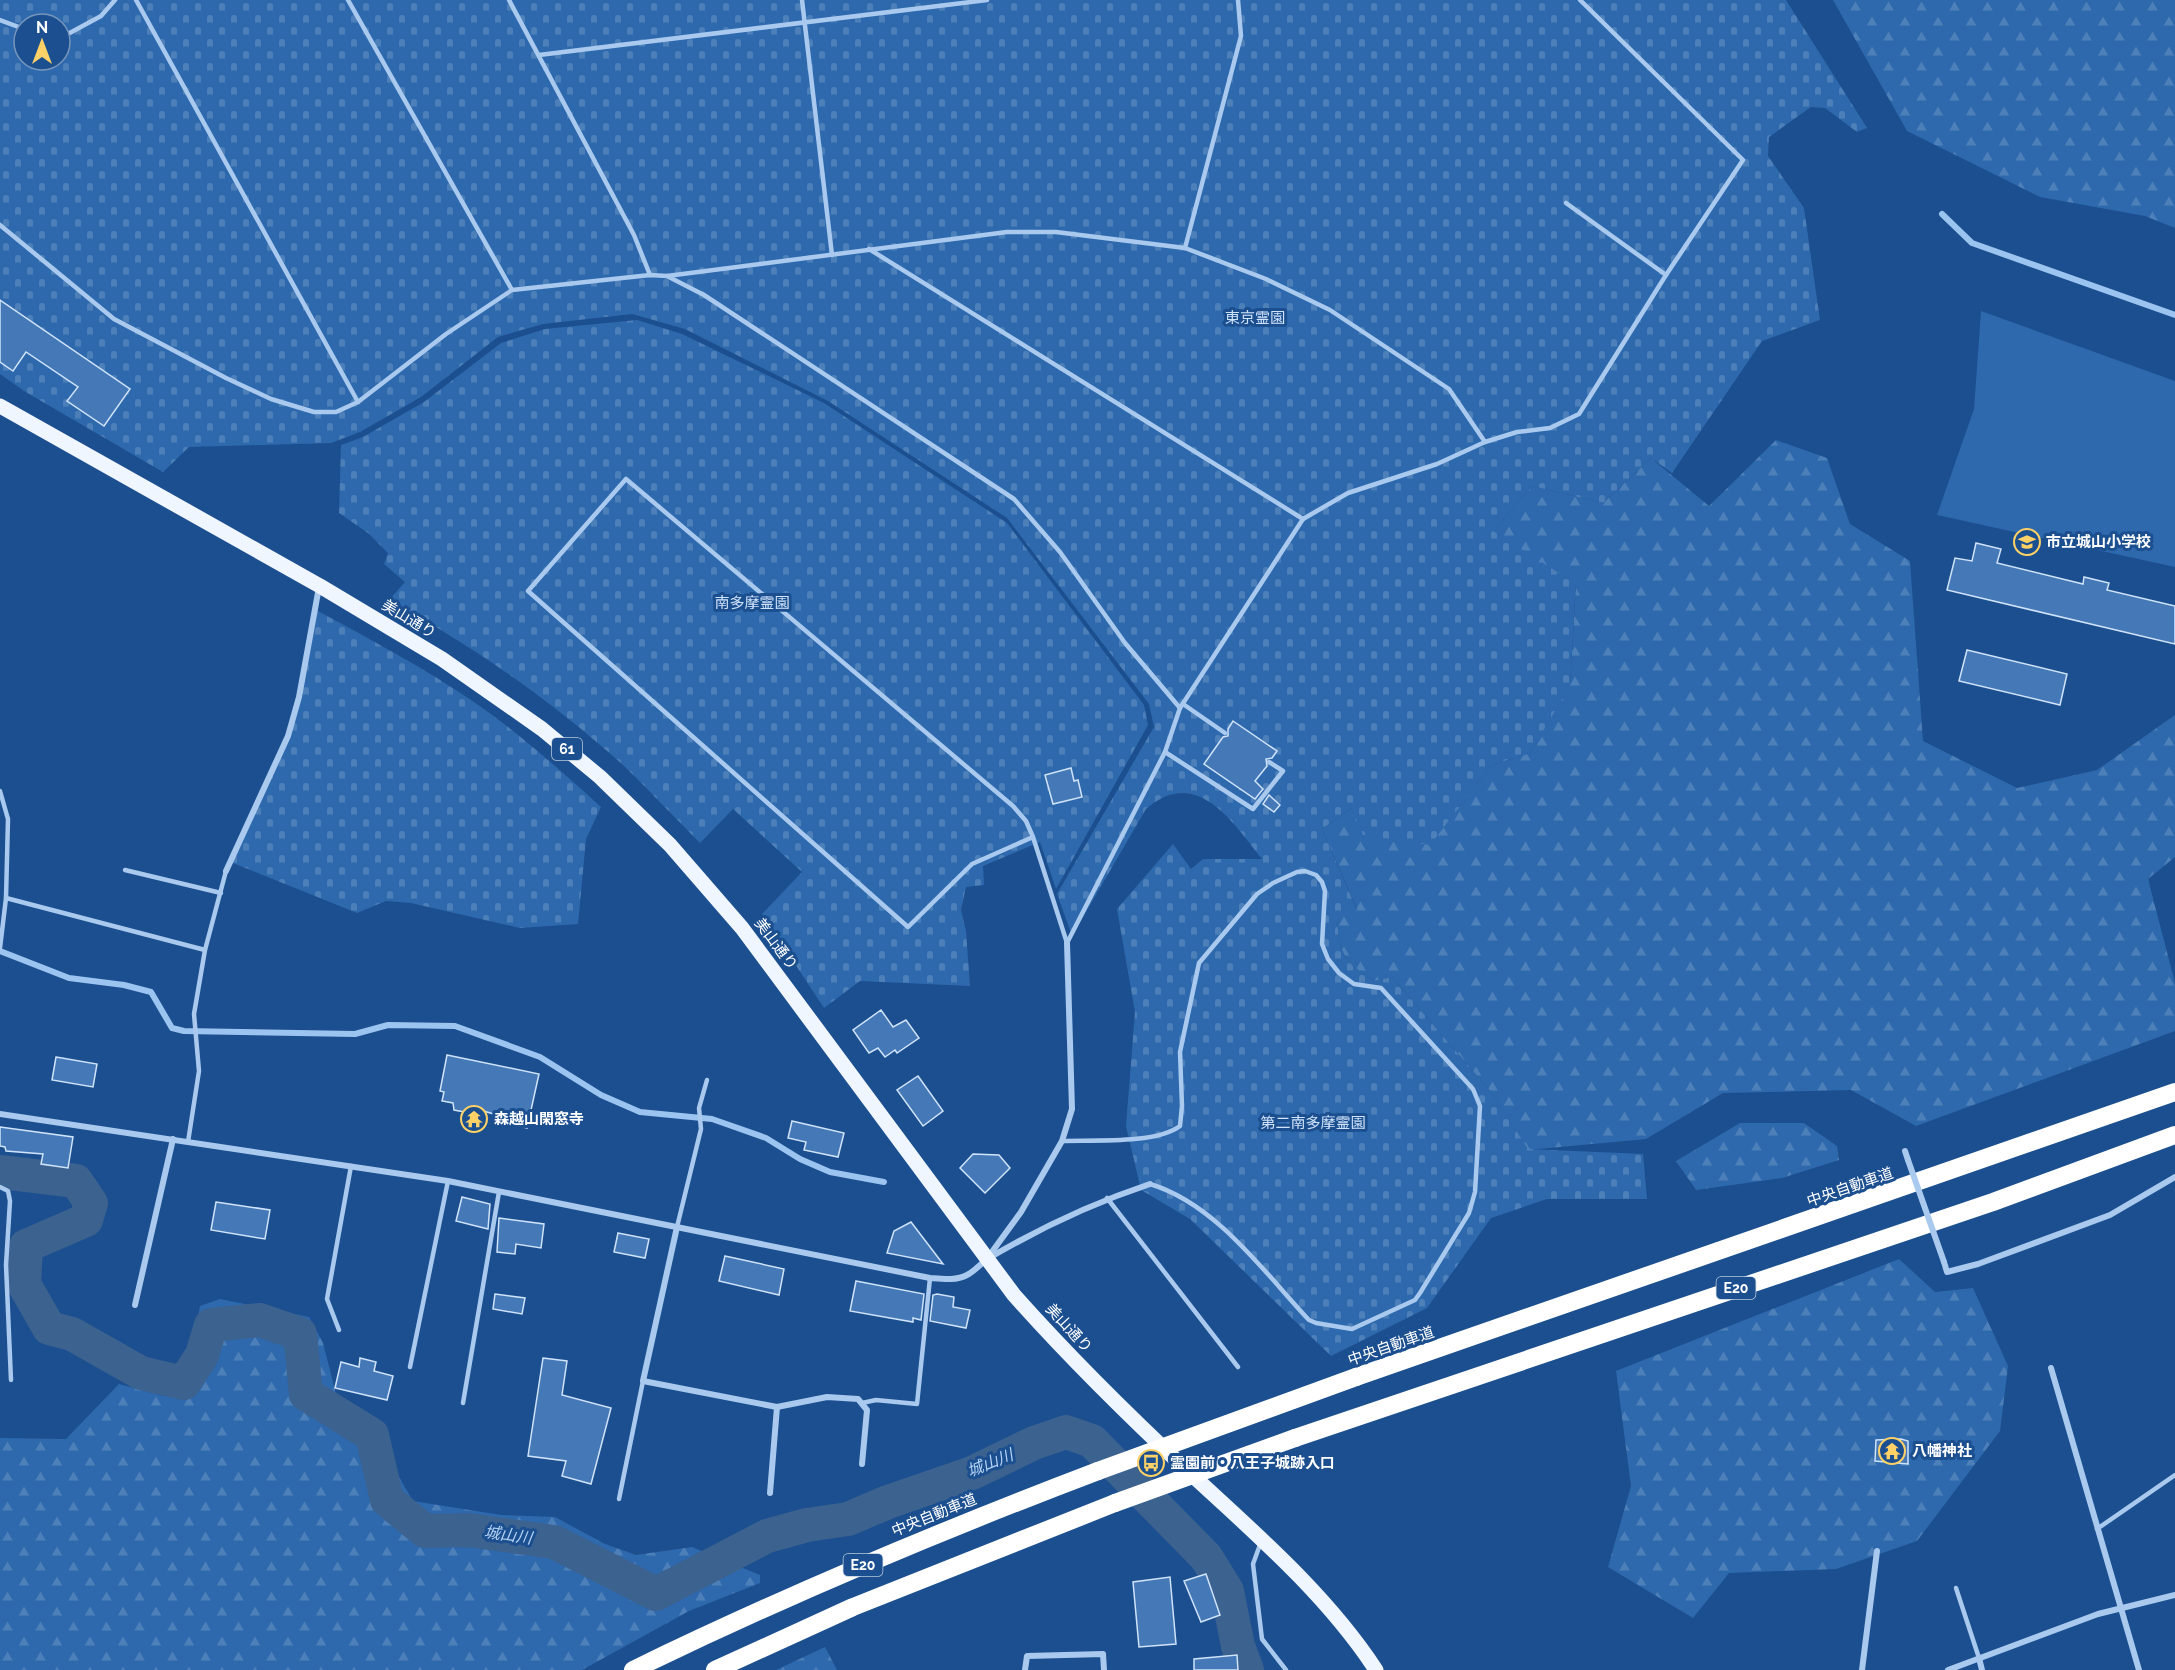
<svg xmlns="http://www.w3.org/2000/svg" width="2175" height="1670" viewBox="0 0 2175 1670" font-family="Raleway,'Noto Sans JP',sans-serif">
  <style>
    .forest { fill: url(#forest-firs) }
    .cemetery { fill: url(#cemetery-stones); fill-rule: evenodd }
    .park { fill: #2e69ad }
    .lines { fill: none; stroke-linecap: round; stroke-linejoin: round }
    .stream { stroke: #9cc4f0; stroke-width: 6 }
    .river { stroke: #3c6290; stroke-width: 34 }
    .building { fill: #4478b7; stroke: #cfe3fa; stroke-width: 1.5 }
    .lane { stroke: #a9c9ee; stroke-width: 4.5 }
    .street { stroke: #a9c9ee; stroke-width: 6 }
    .primary { stroke: #f0f6ff; stroke-width: 15 }
    .highway { stroke: #fff; stroke-width: 18 }
    .street-bridge { stroke: #a9c9ee; stroke-width: 6 }
    .highway-bridge { stroke: #fff; stroke-width: 18 }
    .labels { text-anchor: middle; dominant-baseline: central; stroke-width: 6; stroke-linejoin: round; paint-order: stroke }
    .shield { fill: #1b4f8f; stroke: #bbcadd; stroke-width: 1.5 }
    .shield-label { font-size: 14px; font-weight: bold; fill: #fff }
    .park-label { font-size: 15px; fill: #cfe3fa; stroke: #1b4f8f }
    .poi-label { font-size: 15px; font-weight: bold; fill: #fff; stroke: #1b4f8f; text-anchor: start }
    .street-label { font-size: 15px; fill: #fff; stroke: #1b4f8f }
    .water-label { font-size: 16px; font-style: italic; fill: #b5d3f5; stroke: #1b4f8f }
  </style>
  <defs>
    <pattern id="forest-firs" width="22" height="20" patternUnits="userSpaceOnUse" patternTransform="scale(1.5)"><rect width="22" height="20" fill="#2e69ad"/><path d="M5 1l3.5 6h-7zM16 11l3.5 6h-7z" fill="#4d80b9"/></pattern>
    <pattern id="cemetery-stones" width="16" height="16" patternUnits="userSpaceOnUse" patternTransform="scale(1.5)"><rect width="16" height="16" fill="#2e69ad"/><path d="M2 7V4a2 2 0 0 1 4 0v3zM10 15v-3a2 2 0 0 1 4 0v3z" fill="#4d80b9"/></pattern>
  </defs>
  <rect width="100%" height="100%" fill="#1b4f8f"/>
  <!-- forest -->
  <g class="forest">
    <polygon points="1833,0 2175,0 2175,228 2145,216 2040,197 1907,131"/>
    <path d="M 1776,440 L 1827,458 L 1850,524 L 1910,561 L 1923,741 L 2017,788 L 2097,770 L 2175,715 L 2175,857 L 2148,879 L 2175,983 L 2175,1031 L 1916,1126 L 1851,1090 L 1723,1093 L 1646,1139 L 1528,1150 L 1491,1092 L 1392,977 L 1375,981 C 1343,962 1340,955 1337,918 L 1357,909 L 1322,829 L 1352,808 L 1430,844 L 1492,765 L 1530,753 L 1570,685 L 1576,585 L 1492,532 L 1532,486 L 1603,503 L 1651,458 L 1709,506 Z"/>
    <polygon points="1740,1123 1804,1123 1837,1146 1839,1160 1782,1178 1696,1190 1676,1161"/>
    <polygon points="1899,1259 1935,1292 1973,1288 2008,1366 2000,1431 1917,1541 1836,1569 1729,1573 1693,1618 1608,1567 1631,1486 1616,1371"/>
    <polygon points="220,1299 309,1317 323,1343 336,1394 362,1414 413,1501 501,1515 555,1517 605,1544 636,1555 692,1547 760,1575 760,1583 689,1611 582,1670 0,1670 0,1438 66,1439 119,1384 164,1396 191,1358 200,1306"/>
    <polygon points="825,1647 837,1670 776,1670"/>
  </g>
  <!-- cemetery -->
  <g class="cemetery">
    <path d="M 0,0 L 1786,0 L 1867,128 L 1857,132 L 1825,108 L 1811,107 L 1769,137 L 1768,156 L 1804,208 L 1820,320 L 1762,341 L 1672,473 L 1651,458 L 1603,503 L 1532,486 L 1493,531 L 1576,584 L 1570,686 L 1530,753 L 1492,765 L 1430,845 L 1363,835 L 1352,808 L 1322,829 L 1357,910 L 1337,919 C 1340,955 1343,962 1375,981 L 1392,977 L 1491,1092 L 1528,1149 L 1643,1154 L 1647,1199 L 1547,1199 L 1491,1218 L 1427,1308 L 1331,1356 L 1190,1219 L 1141,1190 L 1126,1126 L 1135,1012 L 1117,909 L 1173,844 L 1191,869 L 1203,859 L 1262,859 C 1234,824 1197,764 1146,809 L 1072,936 L 1057,894 L 1154,727 L 1149,704 L 1007,518 L 828,401 L 685,329 L 632,314 L 543,324 L 498,337 L 421,397 L 360,432 L 331,443 L 189,447 L 163,472 L 24,391 L 0,374 ZM 24,24 L 60,24 L 60,60 L 24,60 Z"/>
    <path d="M 637,320 L 682,334 L 824,403 L 1007,523 L 1144,705 L 1148,725 L 1056,889 L 1040,842 L 983,866 L 984,885 L 966,887 L 961,910 L 966,931 L 970,986 L 860,981 L 824,1008 L 762,914 L 802,872 L 733,809 L 700,843 C 674,817 649,790 623,765 C 552,701 473,646 389,600 L 405,582 L 384,564 L 388,553 L 368,533 L 339,513 L 341,445 L 363,437 L 424,402 L 501,343 L 545,329 Z"/>
    <path d="M 316,610 C 370,639 424,668 474,702 C 519,733 560,770 601,807 L 586,839 L 578,924 L 520,928 L 411,903 L 386,901 L 357,913 L 228,861 L 288,736 Z"/>
  </g>
  <!-- park -->
  <polygon class="park" points="1981,311 2175,381 2175,567 1937,515 1974,409"/>
  <g class="lines">
    <!-- stream -->
    <g class="stream">
      <polyline points="1942,214 1972,243 2175,315"/>
      <polyline points="0,951 69,978 124,985 151,992 172,1028 184,1031 355,1034 388,1025 455,1026 540,1057 601,1095 640,1112 712,1119 766,1138 800,1159 830,1172 884,1182"/>
      <polyline points="1072,1420 1076,1435"/>
    </g>
    <!-- river -->
    <polyline class="river" points="0,1172 76,1181 91,1203 86,1220 26,1246 24,1284 49,1328 72,1334 141,1373 184,1383 202,1355 211,1325 260,1320 300,1334 306,1394 372,1435 387,1500 425,1531 468,1530 554,1542 656,1594 767,1536 807,1525 848,1519 888,1502 972,1473 1034,1443 1066,1432 1092,1441 1206,1557 1227,1591 1238,1646 1247,1670"/>
  </g>
  <!-- building -->
  <g class="building">
    <polygon points="0,300 130,389 104,426 67,401 78,387 26,352 13,371 0,362"/>
    <polygon points="1976,543 2001,549 1997,563 2083,584 2084,577 2109,583 2107,590 2175,606 2175,644 1947,590 1955,558 1972,561"/>
    <polygon points="1967,650 2067,674 2060,705 1959,681"/>
    <polygon points="1233,721 1277,751 1272,758 1266,759 1267,766 1255,781 1263,789 1255,799 1204,764 1223,737 1228,736 1228,729"/>
    <polygon points="1071,768 1074,781 1078,780 1082,797 1053,804 1045,775"/>
    <polygon points="1269,795 1280,805 1274,812 1263,804"/>
    <polygon points="881,1010 893,1027 906,1020 919,1038 897,1053 895,1050 885,1057 878,1048 869,1053 853,1030"/>
    <polygon points="447,1055 539,1074 527,1128 503,1121 504,1117 473,1108 470,1113 454,1110 453,1103 442,1101 444,1092 440,1091"/>
    <polygon points="56,1057 97,1064 93,1087 52,1080"/>
    <polygon points="918,1076 943,1111 923,1126 897,1090"/>
    <polygon points="792,1121 844,1133 838,1157 804,1150 806,1142 788,1138"/>
    <polygon points="0,1127 73,1137 68,1168 41,1164 43,1154 6,1151 5,1147 0,1146"/>
    <polygon points="973,1154 999,1155 1010,1168 985,1193 960,1168"/>
    <polygon points="462,1197 490,1204 488,1229 456,1221"/>
    <polygon points="216,1202 270,1210 265,1239 211,1230"/>
    <polygon points="499,1218 544,1224 541,1248 516,1244 515,1254 497,1252"/>
    <polygon points="911,1222 943,1264 887,1253 894,1231"/>
    <polygon points="618,1233 649,1239 645,1258 614,1252"/>
    <polygon points="725,1256 784,1269 779,1295 719,1281"/>
    <polygon points="856,1281 924,1294 921,1320 913,1318 913,1322 850,1311"/>
    <polygon points="495,1294 525,1298 522,1314 493,1309"/>
    <polygon points="937,1294 954,1297 953,1307 970,1310 966,1328 930,1321 933,1295"/>
    <polygon points="360,1358 376,1362 374,1371 393,1376 387,1400 335,1388 341,1362 359,1367"/>
    <polygon points="543,1358 567,1361 562,1395 611,1408 591,1484 562,1476 566,1461 528,1456"/>
    <polygon points="1901,1439 1908,1441 1908,1464 1875,1461 1876,1440"/>
    <polygon points="1206,1574 1220,1615 1201,1622 1184,1581"/>
    <polygon points="1170,1577 1176,1644 1139,1647 1133,1582"/>
    <polygon points="1237,1655 1238,1670 1194,1670 1194,1659"/>
  </g>
  <g class="lines">
    <!-- lane -->
    <g class="lane">
      <polyline points="136,0 358,402"/>
      <polyline points="348,0 512,290"/>
      <polyline points="509,0 634,235 650,275"/>
      <polyline points="802,0 832,255"/>
      <polyline points="0,20 24,29"/>
      <polyline points="60,35 66,35 101,16 115,0"/>
      <polyline points="539,55 987,0"/>
      <polyline points="1566,203 1666,275"/>
      <polyline points="0,225 114,319 226,378 271,399 314,412 336,412 358,402 446,334 512,290 650,275 667,276 704,295 1014,499 1060,552 1125,643 1180,708"/>
      <polyline points="1185,248 1241,36 1238,0"/>
      <polyline points="869,249 1303,519"/>
      <polyline points="667,276 1007,232 1056,232 1185,248 1266,279 1330,310 1449,389 1485,442"/>
      <polyline points="1183,704 1225,733"/>
      <polyline points="1165,752 1253,809 1283,771 1269,762"/>
      <polyline points="0,791 8,819 6,898 0,948"/>
      <polyline points="1033,837 972,864 908,927 528,591 626,479 1013,806 1026,821 1033,837 1067,943"/>
      <polyline points="125,870 221,893"/>
      <polyline points="6,898 205,950"/>
      <polyline points="1067,943 1165,752 1180,708 1303,519 1348,493 1437,464 1485,442 1517,432 1550,428 1579,414 1666,275 1743,160 1580,0"/>
      <path d="M 1062,1141 C 1093,1140 1157,1144 1180,1126 L 1182,1106 L 1180,1052 L 1199,963 L 1257,894 L 1273,883 L 1297,872 L 1305,871 L 1316,875 L 1322,882 L 1325,891 L 1322,944 L 1328,959 L 1339,973 L 1354,984 L 1381,988 L 1473,1089 L 1480,1106 L 1475,1192 L 1469,1213 L 1420,1293 L 1415,1300 L 1352,1329 L 1316,1323 L 1309,1320 C 1263,1271 1216,1204 1150,1184"/>
      <polyline points="188,1142 199,1071 194,1014 205,950 226,871"/>
      <polyline points="0,1187 8,1191 10,1201 6,1265 11,1380"/>
      <polyline points="1107,1198 1238,1367"/>
      <polyline points="677,1227 701,1129 699,1108 707,1080"/>
      <polyline points="339,1330 327,1299 351,1166"/>
      <polyline points="410,1367 448,1181"/>
      <polyline points="463,1403 499,1192"/>
      <polyline points="862,1403 876,1400 917,1404 930,1278"/>
      <polyline points="619,1499 643,1381"/>
      <polyline points="2097,1529 2175,1475"/>
      <polyline points="1261,1542 1253,1564 1262,1639 1286,1670"/>
      <polyline points="1956,1588 1979,1658"/>
    </g>
    <!-- street -->
    <g class="street">
      <polyline points="226,871 288,736 299,697 319,587"/>
      <path d="M 0,1114 L 448,1181 L 930,1278 C 942,1279 956,1281 967,1275 C 975,1271 981,1263 989,1258 C 1040,1228 1093,1203 1150,1184"/>
      <polyline points="1905,1151 1908,1160"/>
      <polyline points="677,1227 643,1381 777,1407 827,1397 858,1399 867,1410 862,1464"/>
      <polyline points="989,1256 1021,1212 1062,1141 1072,1109 1067,943"/>
      <polyline points="1944,1262 1947,1272 1978,1264 2110,1215 2175,1177"/>
      <polyline points="135,1305 173,1139"/>
      <polyline points="2051,1368 2139,1670"/>
      <polyline points="770,1493 777,1407"/>
      <polyline points="1979,1658 1982,1670"/>
      <polyline points="1025,1670 1027,1656 1103,1654 1104,1670"/>
      <polyline points="1862,1670 1877,1551"/>
      <polyline points="1948,1670 2098,1614 2175,1595"/>
    </g>
    <!-- primary -->
    <path class="primary" d="M 0,406 L 320,586 L 442,659 L 542,729 L 600,777 L 670,845 L 742,928 L 1014,1295 C 1070,1358 1130,1417 1191,1474 C 1256,1534 1327,1595 1376,1670"/>
    <!-- highway -->
    <g class="highway">
      <polyline points="1356,1377 2175,1092"/>
      <polyline points="1295,1438 1993,1202 2175,1135"/>
      <path d="M 633,1670 C 785,1596 940,1531 1098,1471"/>
      <polyline points="715,1670 853,1607 1115,1503"/>
    </g>
    <!-- street-bridge -->
    <polyline class="street-bridge" points="1908,1160 1944,1262"/>
    <!-- highway-bridge -->
    <g class="highway-bridge">
      <polyline points="1098,1471 1356,1377"/>
      <polyline points="1115,1503 1295,1438"/>
    </g>
  </g>
  <!-- icons -->
  <defs>
    <symbol id="school-ring" viewBox="-11 -11 22 22"><circle r="9.5" fill="#1b4f8f" stroke="#ffd166" stroke-width="1.5"/><path d="M0-5L7-2L0 1L-7-2ZM-4 1L0 2.5L4 1V4Q0 6-4 4Z" fill="#ffd166"/></symbol>
    <symbol id="temple-ring" viewBox="-11 -11 22 22"><circle r="9.5" fill="#1b4f8f" stroke="#ffd166" stroke-width="1.5"/><path d="M0-6L5-2H3V0L6.5 2.5H4V6H1.5V3h-3V6H-4V2.5H-6.5L-3 0V-2H-5Z" fill="#ffd166"/></symbol>
    <symbol id="bus-ring" viewBox="-11 -11 22 22"><circle r="9.5" fill="#1b4f8f" stroke="#ffd166" stroke-width="1.5"/><path d="M-5-6H5V4H4V6H2V4H-2V6H-4V4H-5ZM-3.5-4V0h7V-4ZM-3.5 1.2v1.5H-2V1.2ZM2 1.2v1.5H3.5V1.2Z" fill="#ffd166"/></symbol>
  </defs>
  <g fill-rule="evenodd">
    <use href="#school-ring" x="2012" y="527" width="30" height="30"/>
    <use href="#temple-ring" x="459" y="1104" width="30" height="30"/>
    <use href="#temple-ring" x="1877" y="1436" width="30" height="30"/>
    <use href="#bus-ring" x="1136" y="1448" width="30" height="30"/>
  </g>
  <g class="labels">
    <!-- shield labels -->
    <g class="shield">
      <rect x="552" y="738" width="30" height="22" rx="4.5"/>
      <rect x="1716.5" y="1277" width="39" height="22" rx="4.5"/>
      <rect x="843.5" y="1554" width="39" height="22" rx="4.5"/>
    </g>
    <g class="shield-label">
      <text x="567" y="749">61</text>
      <text x="1736" y="1288">E20</text>
      <text x="863" y="1565">E20</text>
    </g>
    <!-- park labels -->
    <g class="park-label">
      <text x="1255" y="318">東京霊園</text>
      <text x="752" y="603">南多摩霊園</text>
      <text x="1313" y="1123">第二南多摩霊園</text>
    </g>
    <!-- poi labels -->
    <g class="poi-label">
      <text x="2046" y="542">市立城山小学校</text>
      <text x="494" y="1119">森越山閑窓寺</text>
      <text x="1912" y="1451">八幡神社</text>
      <text x="1170" y="1463">霊園前・八王子城跡入口</text>
    </g>
    <!-- street labels -->
    <g class="street-label">
      <text transform="translate(409 619) rotate(31)">美山通り</text>
      <text transform="translate(776 944) rotate(53)">美山通り</text>
      <text transform="translate(1850 1187) rotate(-19)">中央自動車道</text>
      <text transform="translate(1069 1328) rotate(47)">美山通り</text>
      <text transform="translate(1391 1346) rotate(-19)">中央自動車道</text>
      <text transform="translate(934 1515) rotate(-22)">中央自動車道</text>
    </g>
    <!-- water labels -->
    <g class="water-label">
      <text transform="translate(990 1463) rotate(-22)">城山川</text>
      <text transform="translate(508 1535) rotate(8)">城山川</text>
    </g>
  </g>
  <!-- north arrow -->
  <g transform="translate(42 42)"><circle r="28" fill="#1b4f8f" stroke="#7695bc" stroke-width="1.5"/>
  <path d="M0-4.5L10 22L0 15L-10 22Z" fill="#ffd166"/>
  <text y="-9" font-size="16" font-weight="bold" text-anchor="middle" fill="#ffffff">N</text>
  </g>
</svg>
